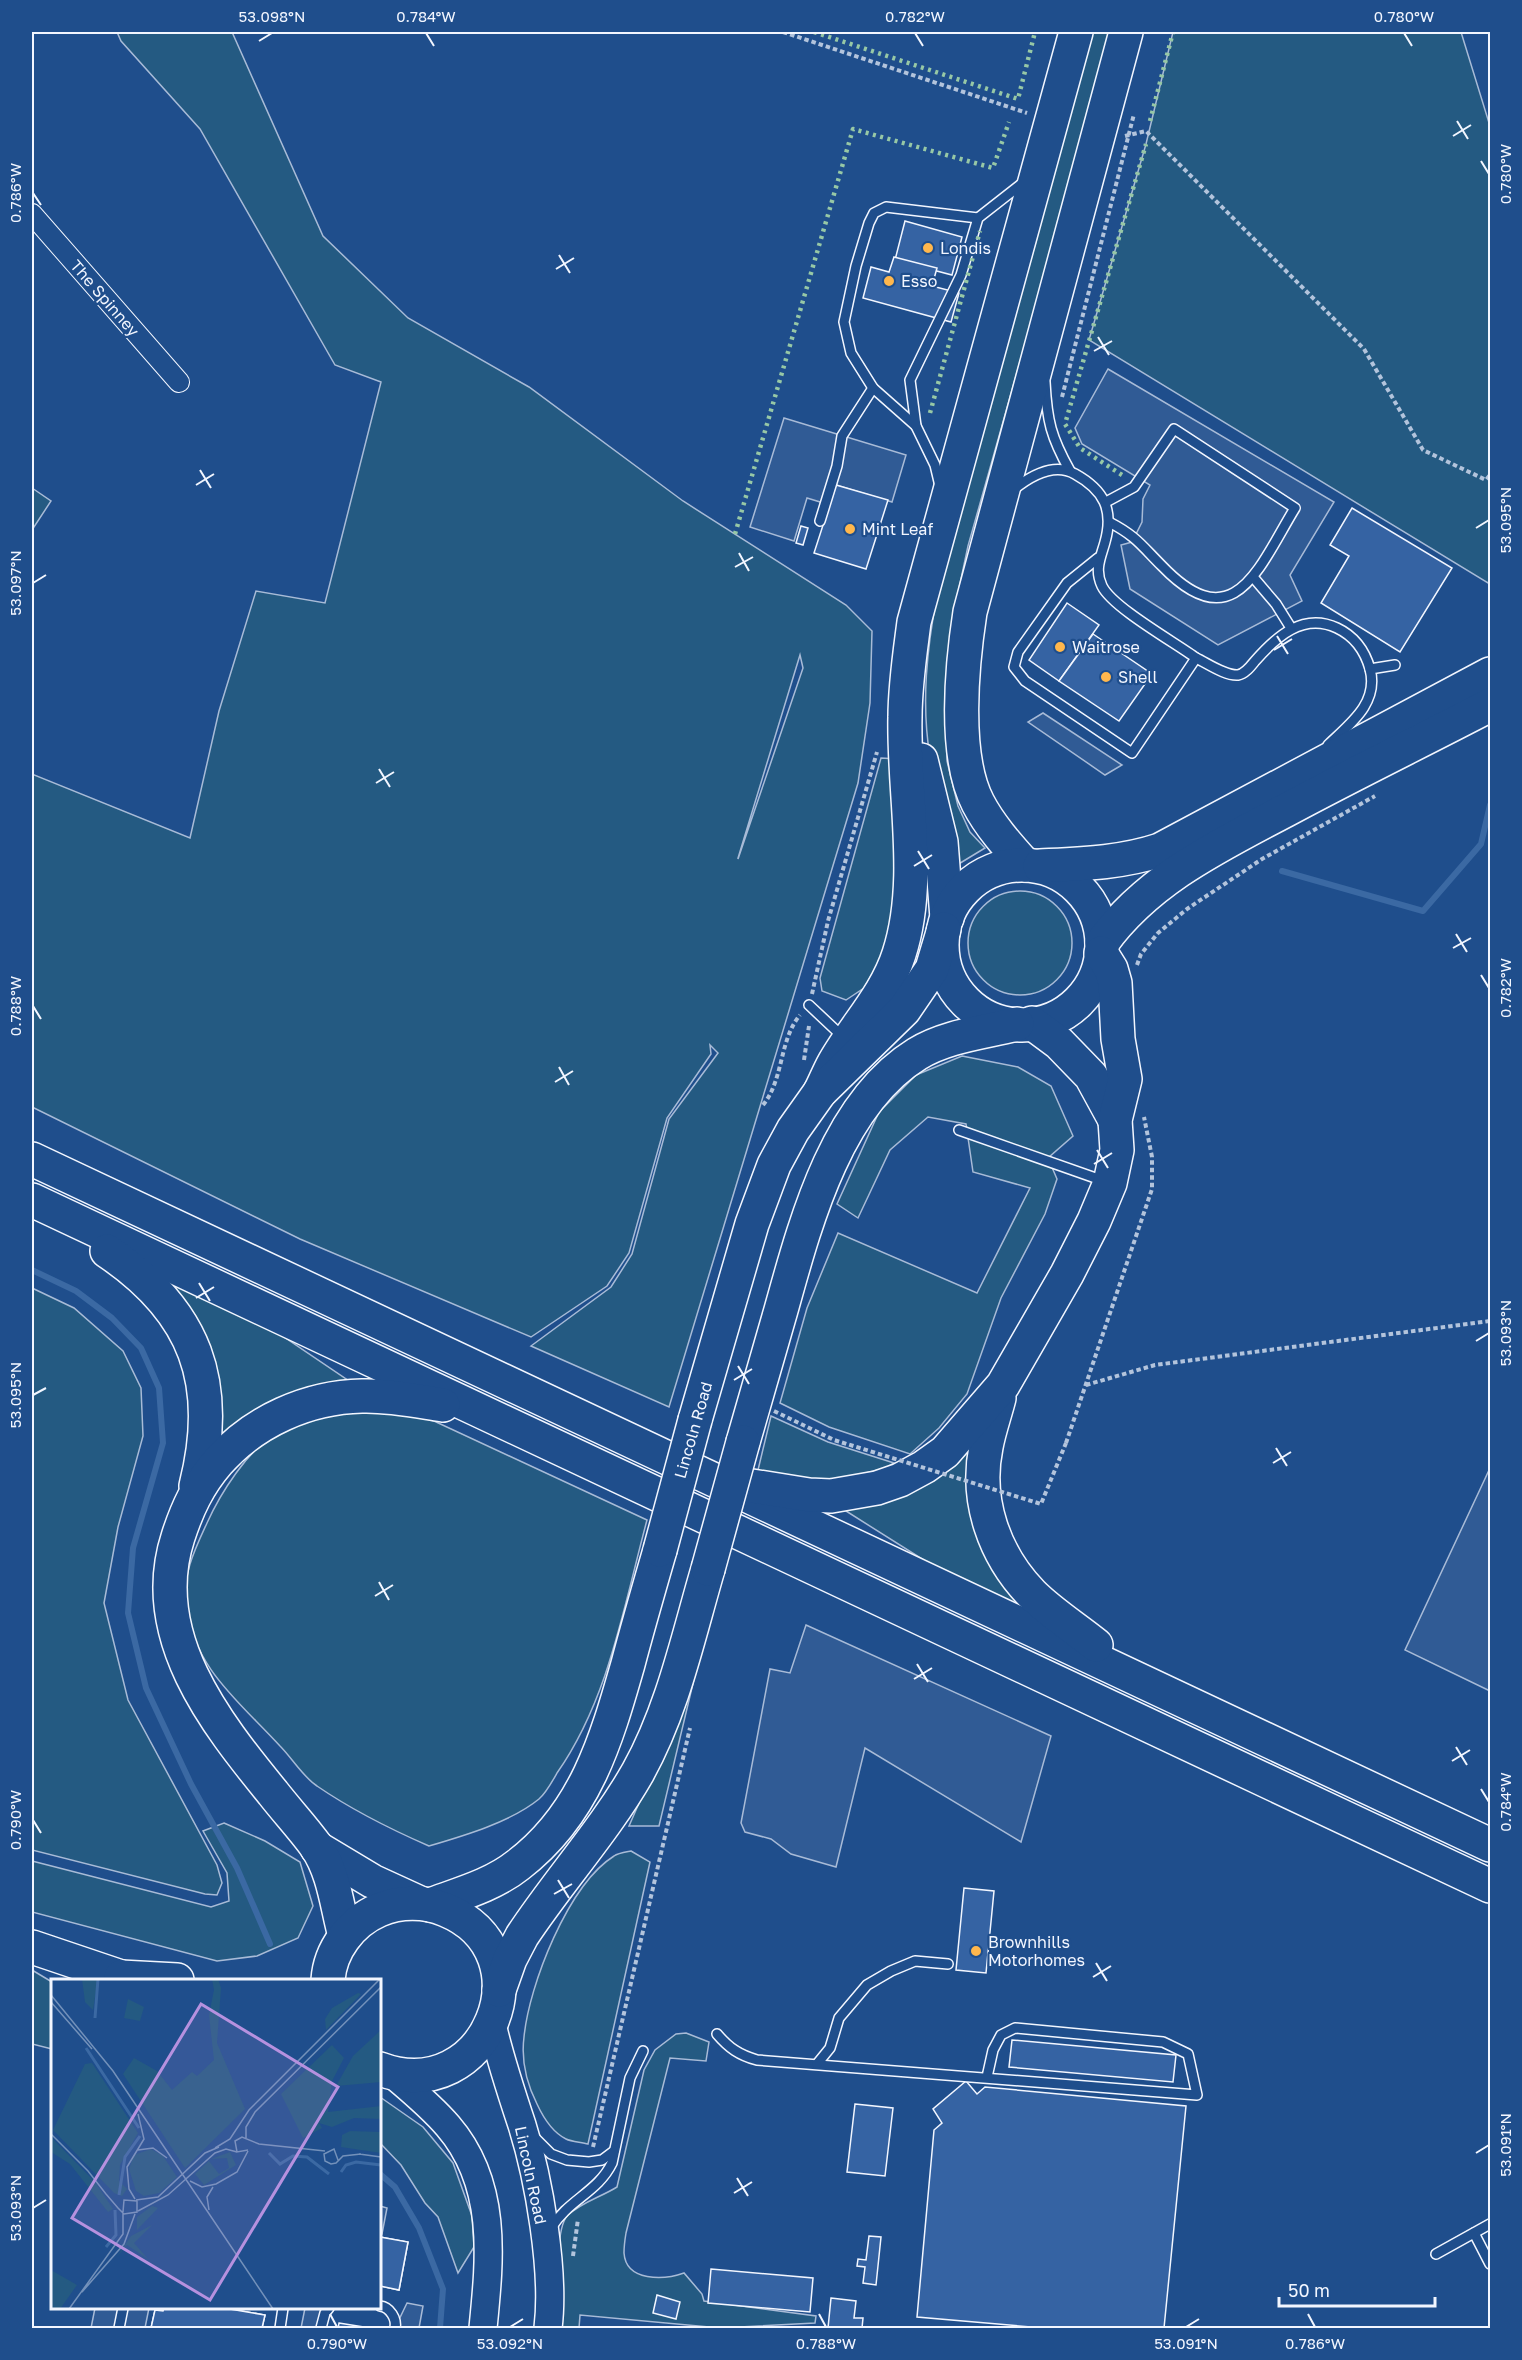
<svg xmlns="http://www.w3.org/2000/svg" width="1522" height="2360" viewBox="0 0 1522 2360" font-family="'Golos Text',sans-serif">
  <style>
    .green { fill: #245a82; stroke: #a8bbd7; stroke-width: 1.5; fill-rule: evenodd }
    .parking { fill: #305b95; stroke: #a8bbd7; stroke-width: 1.5 }
    .lines { fill: none; stroke-linecap: round; stroke-linejoin: round }
    .stream { stroke: #3b69a3; stroke-width: 6 }
    .building { fill: #3563a3; stroke: #f2f6ff; stroke-width: 1.5 }
    .lane-casing { stroke: #f2f6ff; stroke-width: 12 }
    .street-casing { stroke: #f2f6ff; stroke-width: 22 }
    .secondary-casing { stroke: #f2f6ff; stroke-width: 30 }
    .highway-casing { stroke: #f2f6ff; stroke-width: 36 }
    .path { stroke: #b3c4dc; stroke-width: 4; stroke-dasharray: 4.5 3; stroke-linecap: butt }
    .lane { stroke: #1f4e8c; stroke-width: 9 }
    .street { stroke: #1f4e8c; stroke-width: 20 }
    .secondary { stroke: #1f4e8c; stroke-width: 27 }
    .highway { stroke: #1f4e8c; stroke-width: 33 }
    .highway-bridge-casing { stroke: #f2f6ff; stroke-width: 36; stroke-linecap: butt }
    .path-bridge { stroke: #b3c4dc; stroke-width: 4; stroke-dasharray: 4.5 3; stroke-linecap: butt }
    .highway-bridge { stroke: #1f4e8c; stroke-width: 33 }
    .hedge { stroke: #97c8a6; stroke-width: 4.5; stroke-dasharray: 3 4.5; stroke-linecap: butt }
    .ticks { fill: none; stroke: #f2f6ff; stroke-width: 2 }
    .poi-dot { fill: #ffb74d; stroke: #1f4e8c; stroke-width: 2 }
    .labels { text-anchor: middle; dominant-baseline: central; stroke-width: 4.5; stroke-linejoin: round; paint-order: stroke }
    .poi-label { font-size: 16px; fill: #f2f6ff; stroke: #1f4e8c; text-anchor: start }
    .street-label { font-size: 16px; fill: #f2f6ff; stroke: #1f4e8c }
    .inset-river { fill: none; stroke: #3b69a3; stroke-width: 3 }
    .inset-road { fill: none; stroke: #7391ba; stroke-width: 1.5 }
    .view { fill: #b691df; fill-opacity: 0.15; stroke: #b691df; stroke-width: 3 }
    .inset-edge { fill: none; stroke: #f2f6ff; stroke-width: 3 }
    .neatline { fill: none; stroke: #f2f6ff; stroke-width: 2 }
    .ticks-label { font-size: 15px; text-anchor: middle; fill: #f2f6ff }
  </style>
  <rect width="100%" height="100%" fill="#1f4e8c"/>
  <!-- green -->
  <g class="green">
    <path d="M 117,32 L 232,32 L 323,236 L 408,318 L 529,387 L 683,501 L 846,605 L 872,631 L 870,703 L 858,783 L 669,1407 L 531,1346 L 611,1287 L 632,1254 L 669,1119 L 718,1053 L 710,1045 L 711,1054 L 667,1118 L 629,1253 L 607,1286 L 531,1337 L 300,1239 L 32,1107 L 32,774 L 190,838 L 219,711 L 256,591 L 325,603 L 381,382 L 335,365 L 200,129 L 121,41 ZM 800,655 L 803,668 L 738,859 L 738,858 Z"/>
    <path d="M 1089,32 L 1113,32 L 968,546 L 954,612 L 947,661 L 947,761 L 958,806 L 970,832 L 985,848 L 957,865 C 948,829 937,793 930,757 C 921,703 927,648 937,595 L 1036,241 Z"/>
    <polygon points="1173,32 1461,32 1490,126 1490,579 1488,583 1089,340 1146,144"/>
    <polygon points="32,488 51,501 32,530"/>
    <polygon points="881,758 897,759 894,936 864,988 846,1000 822,991 820,978"/>
    <circle cx="1020" cy="943" r="52"/>
    <polygon points="962,1056 1018,1067 1051,1086 1073,1136 1048,1158 1057,1179 1045,1214 1001,1298 967,1394 939,1428 910,1454 829,1427 780,1403 807,1308 838,1233 977,1293 1030,1188 973,1172 966,1124 928,1117 890,1150 858,1218 837,1204 879,1112 916,1075"/>
    <polygon points="165,1280 278,1333 349,1381 214,1455"/>
    <polygon points="32,1288 74,1308 123,1351 141,1388 143,1436 118,1527 104,1603 128,1700 217,1865 222,1883 217,1895 205,1894 32,1850"/>
    <path d="M 330,1410 L 400,1412 L 434,1421 L 647,1520 C 624,1605 609,1699 557,1773 C 552,1782 546,1793 539,1799 C 511,1822 463,1836 429,1846 C 390,1829 352,1810 317,1786 C 303,1777 292,1758 280,1746 C 240,1702 194,1669 186,1605 C 182,1575 195,1549 207,1523 C 221,1492 247,1452 275,1433 C 290,1423 313,1417 330,1410 Z"/>
    <polygon points="771,1416 828,1442 894,1463 886,1468 833,1481 767,1474 758,1470"/>
    <polygon points="969,1442 1029,1611 930,1564 846,1511 846,1508"/>
    <polygon points="695,1675 659,1826 629,1826"/>
    <polygon points="224,1823 265,1841 300,1862 313,1906 298,1938 257,1956 217,1961 32,1912 32,1861 211,1907 229,1901 227,1873 203,1831"/>
    <path d="M 631,1851 L 650,1862 L 588,2144 C 582,2142 572,2142 566,2139 C 552,2132 543,2117 537,2104 C 527,2084 521,2060 524,2037 C 529,1985 568,1885 614,1856 C 618,1853 626,1852 631,1851 Z"/>
    <polygon points="32,1970 52,1982 52,2049 32,2044"/>
    <path d="M 686,2033 L 709,2042 L 706,2061 L 670,2058 L 626,2233 C 625,2239 624,2246 624,2253 C 626,2282 664,2280 684,2273 L 702,2294 L 704,2301 L 816,2316 L 815,2323 L 720,2328 L 580,2315 L 579,2328 L 559,2328 C 559,2305 553,2229 568,2215 C 582,2202 601,2197 617,2187 L 644,2070 L 655,2050 L 676,2034 Z"/>
    <polygon points="380,2097 423,2127 453,2163 472,2216 474,2247 458,2273 438,2217 425,2203 401,2165 380,2143"/>
  </g>
  <!-- parking -->
  <g class="parking">
    <polygon points="1108,369 1334,502 1290,575 1302,601 1218,645 1130,589 1121,545 1132,542 1142,522 1143,499 1150,485 1082,444 1075,428"/>
    <polygon points="784,418 906,455 892,502 836,485 830,505 807,498 794,541 750,527"/>
    <polygon points="1043,713 1122,765 1105,775 1028,722"/>
    <polygon points="1490,1468 1490,1691 1405,1650"/>
    <polygon points="806,1625 1051,1736 1021,1842 865,1748 836,1867 791,1854 771,1839 745,1832 741,1823 770,1669 790,1673"/>
    <polygon points="380,2206 387,2208 382,2234 380,2234"/>
    <polygon points="407,2303 423,2306 419,2328 395,2328"/>
    <polygon points="95,2308 149,2308 145,2328 91,2328"/>
    <polygon points="305,2308 329,2308 321,2328 301,2328"/>
  </g>
  <g class="lines">
    <!-- stream -->
    <g class="stream">
      <polyline points="1282,871 1423,911 1481,844 1490,805"/>
      <polyline points="32,1270 76,1291 112,1318 141,1348 159,1388 163,1443 133,1548 128,1613 146,1688 191,1784 237,1868 270,1944"/>
      <polyline points="380,2174 395,2187 419,2228 443,2289 440,2328"/>
    </g>
  </g>
  <!-- building -->
  <g class="building">
    <polygon points="905,221 962,237 952,275 895,260"/>
    <polygon points="894,257 937,268 932,286 959,293 951,322 863,298 871,267 889,272"/>
    <polygon points="836,485 888,500 866,569 814,553"/>
    <polygon points="1352,508 1452,568 1400,652 1321,603 1349,556 1330,545"/>
    <polygon points="801,526 808,528 803,545 796,543"/>
    <polygon points="1067,603 1099,625 1059,681 1029,660"/>
    <polygon points="1093,634 1152,674 1119,721 1059,681"/>
    <polygon points="964,1888 994,1891 986,1973 956,1970"/>
    <polygon points="1012,2040 1176,2055 1173,2082 1009,2067"/>
    <polygon points="966,2081 977,2094 985,2087 1186,2106 1164,2328 1043,2328 917,2317 934,2130 942,2123 933,2109"/>
    <polygon points="855,2104 893,2108 885,2176 847,2172"/>
    <polygon points="869,2236 881,2237 876,2285 863,2283 865,2267 857,2266 858,2259 866,2260"/>
    <polygon points="380,2237 408,2242 399,2290 380,2286"/>
    <polygon points="380,2237 408,2242 399,2290 380,2286"/>
    <polygon points="711,2269 813,2278 810,2312 708,2303"/>
    <polygon points="657,2295 680,2302 676,2319 653,2313"/>
    <polygon points="831,2298 856,2301 854,2318 863,2318 862,2328 828,2328"/>
    <polygon points="164,2308 224,2308 265,2315 262,2328 151,2328 155,2310 163,2311"/>
    <polygon points="164,2308 224,2308 265,2315 262,2328 151,2328 155,2310 163,2311"/>
    <polygon points="339,2323 370,2328 338,2328"/>
  </g>
  <g class="lines">
    <defs>
      <g id="lane">
        <path d="M 1045,382 C 1047,421 1051,437 1070,471"/>
        <polyline points="916,426 873,388 851,353 844,322 856,266 869,223 874,213 886,207 978,218"/>
        <polyline points="940,486 935,465 916,426 910,380 961,275 978,218 1024,182"/>
        <path d="M 1013,490 C 1029,477 1054,462 1075,474 C 1104,490 1114,510 1105,542 C 1101,557 1094,569 1102,586 C 1112,607 1174,642 1196,658"/>
        <path d="M 1106,502 L 1134,487 L 1174,429 L 1295,508 C 1259,567 1234,641 1162,566 C 1141,545 1136,536 1109,522"/>
        <polyline points="820,521 837,466 842,436 873,388"/>
        <path d="M 1098,558 L 1067,583 L 1018,652 L 1014,667 L 1025,681 L 1132,753 L 1196,658 C 1207,663 1225,676 1238,675 C 1245,674 1251,666 1255,661 C 1276,637 1303,612 1337,628 C 1354,636 1365,651 1370,669 C 1379,703 1350,724 1328,745"/>
        <polyline points="1253,577 1276,604 1291,628"/>
        <polyline points="1370,669 1395,665"/>
        <polyline points="809,1005 843,1037"/>
        <polyline points="959,1130 1104,1181"/>
        <path d="M 717,2034 C 729,2048 739,2055 757,2060 L 1197,2095 L 1188,2054 L 1163,2042 L 1015,2028 L 1001,2035 L 993,2050 L 987,2077"/>
        <polyline points="817,2064 830,2048 839,2018 867,1985 891,1971 915,1961 948,1964"/>
        <polyline points="533,2136 551,2154 567,2160 589,2162 602,2160 614,2151"/>
        <path d="M 551,2228 C 568,2200 598,2192 612,2163 L 630,2078 L 643,2051"/>
        <polyline points="1474,2233 1490,2264"/>
        <polyline points="1436,2254 1490,2224"/>
        <path d="M 380,2306 C 390,2307 397,2319 395,2328"/>
        <polyline points="119,2328 123,2308"/>
        <polyline points="280,2328 283,2308"/>
        <polyline points="321,2328 325,2313 329,2308"/>
      </g>
      <polyline id="street" points="32,214 179,382"/>
      <g id="secondary">
        <path d="M 492,2024 C 500,2059 511,2092 522,2125 C 539,2179 555,2272 548,2328"/>
        <path d="M 390,2072 C 410,2089 431,2106 448,2126 C 498,2184 490,2258 483,2328"/>
      </g>
      <g id="highway">
        <polyline points="921,760 941,842 947,918"/>
        <path d="M 1025,865 C 1008,846 990,826 978,803 C 953,755 962,664 970,612 L 1126,32"/>
        <circle cx="1022" cy="945" r="80"/>
        <path d="M 1040,866 C 1080,864 1121,863 1160,850 L 1490,674"/>
        <path d="M 1102,943 C 1148,879 1220,845 1288,809 C 1355,773 1423,740 1490,705"/>
        <polyline points="1032,1023 1059,1043 1091,1076 1115,1120"/>
        <path d="M 820,1092 C 825,1082 829,1072 834,1063 C 855,1026 886,995 899,954 C 923,880 903,793 905,717 C 905,685 910,653 914,622 L 1076,32"/>
        <polyline points="32,1159 1490,1845"/>
        <polyline points="32,1200 1490,1886"/>
        <path d="M 107,1251 C 196,1311 222,1383 196,1486"/>
        <path d="M 999,1398 C 995,1414 989,1430 986,1447 C 975,1500 994,1555 1032,1594 C 1051,1613 1075,1628 1096,1645"/>
        <polyline points="695,1420 752,1224 774,1165 793,1130 820,1092 904,1010 932,969 944,929"/>
        <path d="M 743,1442 C 756,1398 768,1354 781,1310 C 805,1224 836,1104 917,1054 C 946,1036 985,1032 1017,1024"/>
        <polyline points="752,1486 809,1495 831,1496 877,1488 900,1480 924,1467 945,1452 1003,1385 1067,1274 1094,1221 1110,1183 1117,1150 1115,1120 1125,1079 1118,1039 1115,983 1111,969 1101,953"/>
        <polyline points="317,1848 372,1881 420,1903"/>
        <path d="M 430,1905 C 460,1894 493,1885 518,1865 C 585,1814 606,1741 628,1664 C 638,1626 649,1588 660,1550"/>
        <path d="M 345,1936 C 337,1907 334,1872 316,1846 C 303,1828 287,1811 273,1793 C 215,1722 146,1635 178,1537 C 187,1509 198,1485 218,1462 C 254,1421 308,1397 362,1396 C 389,1395 417,1401 443,1405"/>
        <polyline points="32,1947 121,1977 127,1980"/>
        <polyline points="121,1977 177,1980"/>
        <path d="M 328,1980 C 330,1950 351,1922 379,1910 C 400,1901 425,1901 446,1910 C 550,1953 487,2109 380,2069"/>
        <path d="M 499,1990 L 510,1959 L 522,1936 C 559,1880 605,1830 638,1772 C 673,1709 688,1637 708,1569"/>
      </g>
    </defs>
    <!-- lane casing -->
    <use href="#lane" class="lane-casing"/>
    <!-- street casing -->
    <use href="#street" class="street-casing"/>
    <!-- secondary casing -->
    <use href="#secondary" class="secondary-casing"/>
    <!-- highway casing -->
    <use href="#highway" class="highway-casing"/>
    <!-- path -->
    <g class="path">
      <polyline points="783,32 1027,113"/>
      <polyline points="1125,136 1146,131 1364,349 1423,450 1486,480 1490,475"/>
      <polyline points="1062,397 1134,114"/>
      <polyline points="1137,965 1141,954 1158,933 1187,909 1262,859 1375,796"/>
      <polyline points="812,994 828,921 877,752"/>
      <polyline points="804,1060 809,1026"/>
      <path d="M 763,1105 C 784,1079 779,1040 800,1015"/>
      <polyline points="1086,1385 1155,1365 1490,1321"/>
      <polyline points="1066,1443 1152,1189 1152,1157 1144,1117"/>
      <polyline points="593,2147 690,1728"/>
      <polyline points="573,2256 578,2219"/>
    </g>
    <!-- lane -->
    <use href="#lane" class="lane"/>
    <!-- street -->
    <use href="#street" class="street"/>
    <!-- secondary -->
    <use href="#secondary" class="secondary"/>
    <!-- highway -->
    <use href="#highway" class="highway"/>
    <defs>
      <g id="highway-bridge">
        <polyline points="660,1550 695,1420"/>
        <polyline points="708,1569 743,1442"/>
      </g>
    </defs>
    <!-- highway-bridge casing -->
    <use href="#highway-bridge" class="highway-bridge-casing"/>
    <!-- path-bridge -->
    <polyline class="path-bridge" points="774,1411 834,1440 1041,1504 1066,1443"/>
    <!-- highway-bridge -->
    <use href="#highway-bridge" class="highway-bridge"/>
    <!-- hedge -->
    <g class="hedge">
      <polyline points="814,32 1018,99 1035,32"/>
      <polyline points="1150,121 1173,32"/>
      <polyline points="930,413 980,231"/>
      <polyline points="1122,475 1080,448 1065,424 1146,144"/>
      <polyline points="735,534 853,129 993,168 1009,122"/>
    </g>
  </g>
  <!-- ticks -->
  <path class="ticks" d="M 426,33 L 434,46M 915,33 L 923,46M 1404,33 L 1412,46M 259,41 L 272,33M 1457,121 L 1468,139M 1453,136 L 1471,125M 1481,161 L 1489,174M 33,193 L 41,205M 559,255 L 570,273M 556,269 L 574,258M 1098,337 L 1109,355M 1094,351 L 1112,341M 200,470 L 211,488M 196,485 L 214,474M 1476,528 L 1489,520M 739,553 L 749,571M 735,567 L 753,557M 33,583 L 46,575M 1277,636 L 1288,654M 1274,650 L 1292,639M 379,769 L 390,787M 376,783 L 394,772M 918,851 L 929,869M 914,866 L 932,855M 1456,934 L 1467,952M 1453,948 L 1471,938M 1481,975 L 1489,988M 33,1006 L 41,1019M 559,1067 L 569,1085M 555,1082 L 573,1071M 1097,1150 L 1108,1168M 1094,1164 L 1112,1153M 199,1283 L 210,1301M 196,1298 L 214,1287M 1476,1341 L 1489,1333M 738,1366 L 749,1384M 734,1380 L 752,1369M 33,1395 L 46,1388M 1276,1448 L 1287,1466M 1273,1463 L 1291,1452M 379,1582 L 389,1600M 375,1596 L 393,1585M 917,1664 L 928,1682M 914,1679 L 932,1668M 1456,1747 L 1467,1765M 1452,1761 L 1470,1750M 1481,1789 L 1489,1802M 33,1820 L 41,1833M 558,1880 L 569,1898M 554,1894 L 572,1884M 1096,1963 L 1107,1981M 1093,1977 L 1111,1966M 1476,2153 L 1489,2145M 737,2178 L 748,2196M 734,2193 L 752,2182M 33,2208 L 46,2200M 330,2314 L 337,2327M 819,2314 L 826,2327M 1308,2314 L 1315,2327M 510,2327 L 523,2319M 1186,2327 L 1199,2319"/>
  <!-- markers -->
  <g class="poi-dot">
    <circle cx="928" cy="248" r="6"/>
    <circle cx="889" cy="281" r="6"/>
    <circle cx="850" cy="529" r="6"/>
    <circle cx="1060" cy="647" r="6"/>
    <circle cx="1106" cy="677" r="6"/>
    <circle cx="976" cy="1951" r="6"/>
  </g>
  <g class="labels">
    <!-- poi labels -->
    <g class="poi-label">
      <text x="940" y="248">Londis</text>
      <text x="901" y="281">Esso</text>
      <text x="862" y="529">Mint Leaf</text>
      <text x="1072" y="647">Waitrose</text>
      <text x="1118" y="677">Shell</text>
      <text x="988" y="1942">Brownhills<tspan x="988" dy="18">Motorhomes</tspan></text>
    </g>
    <!-- street labels -->
    <g class="street-label">
      <text transform="translate(105 298) rotate(49)">The Spinney</text>
      <text transform="translate(693 1430) rotate(-74)">Lincoln Road</text>
      <text transform="translate(531 2175) rotate(78)">Lincoln Road</text>
    </g>
  </g>
  <!-- overview -->
  <g transform="translate(51 1979)">
    <rect width="330" height="330" fill="#1f4e8c"/>
    <path d="M 31,0 L 47,0 L 42,31 L 34,23 ZM 161,0 L 167,0 L 170,9 L 166,64 L 194,130 L 134,189 L 72,95 L 83,79 L 106,92 L 121,111 L 141,93 L 146,97 L 163,81 L 158,36 L 163,11 ZM 307,14 L 310,15 L 275,51 L 274,40 L 281,29 ZM 77,20 L 93,28 L 89,42 L 73,39 ZM 330,51 L 330,103 L 285,107 L 302,77 ZM 281,66 L 293,79 L 281,102 L 277,133 L 330,127 L 330,140 L 303,139 L 281,148 L 268,144 L 271,149 L 252,159 L 230,115 ZM 41,84 L 87,154 L 69,186 L 68,202 L 76,210 L 71,217 L 63,214 L 2,151 L 34,85 ZM 299,152 L 330,153 L 330,174 L 290,168 L 291,156 ZM 0,158 L 44,203 L 62,230 L 57,233 L 19,185 L 0,173 ZM 100,170 L 112,177 L 126,198 L 108,214 L 93,217 L 85,212 L 78,190 L 83,176 ZM 179,173 L 185,186 L 153,206 L 144,195 L 158,182 L 168,195 L 178,189 L 176,179 L 160,180 ZM 101,227 L 107,229 L 86,251 L 86,238 ZM 101,246 L 83,264 L 97,280 L 76,266 L 65,279 L 80,257 ZM 0,291 L 26,306 L 9,330 L 0,330 Z" fill="#245a82"/>
    <path class="inset-river" d="M 44,39 L 47,0M 35,69 L 88,149M 218,174 L 229,185 L 242,177 L 256,178 L 278,195M 290,193 L 295,186 L 305,183 L 330,186M 68,216 L 74,178 L 89,157M 55,268 L 65,256 L 64,231"/>
    <path class="inset-road" d="M 0,16 L 62,92 L 222,330M 0,23 L 41,70M 0,155 L 37,192 L 55,215 L 67,229 L 73,235 L 86,233 L 86,222 L 73,221 L 72,233M 195,159 L 195,148 L 204,133 L 330,8M 164,169 L 179,160 L 198,131 L 329,0M 87,171 L 102,169 L 116,179M 197,171 L 186,173 L 184,162 L 191,158 L 208,165 L 274,172M 308,175 L 330,178M 287,181 L 283,170 L 273,175 L 274,182 L 280,185 L 285,184 L 292,177 L 310,175M 139,202 L 151,208 L 165,205 L 186,193 L 197,172M 84,220 L 78,210 L 76,188 L 93,160 L 87,135M 85,221 L 107,218 L 154,174 L 168,168M 158,231 L 156,218 L 162,208M 87,232 L 117,216 L 164,174 L 175,170 L 186,173M 31,313 L 73,265 L 84,235M 18,330 L 72,255 L 72,234"/>
    <path class="view" d="M 150,25 L 287,108 L 159,321 L 21,239 Z"/>
    <rect width="330" height="330" class="inset-edge"/>
  </g>
  <!-- border -->
  <rect width="1522" height="2360" fill="none" stroke="#1f4e8c" stroke-width="66"/>
  <!-- scale -->
  <path d="M1279 2297v9h156v-9" fill="none" stroke="#f2f6ff" stroke-width="3"/>
  <text x="1288" y="2297" font-size="18" fill="#f2f6ff" stroke="#1f4e8c" stroke-width="4.5" paint-order="stroke">50 m</text>
  <rect x="33" y="33" width="1456" height="2294" class="neatline"/>
  <g class="ticks-label">
    <text x="272" y="22">53.098°N</text>
    <text x="426" y="22">0.784°W</text>
    <text x="915" y="22">0.782°W</text>
    <text x="1404" y="22">0.780°W</text>
    <text transform="translate(1506 174) rotate(-90)" y="5">0.780°W</text>
    <text transform="translate(16 193) rotate(-90)" y="5">0.786°W</text>
    <text transform="translate(1506 520) rotate(-90)" y="5">53.095°N</text>
    <text transform="translate(16 583) rotate(-90)" y="5">53.097°N</text>
    <text transform="translate(1506 988) rotate(-90)" y="5">0.782°W</text>
    <text transform="translate(16 1006) rotate(-90)" y="5">0.788°W</text>
    <text transform="translate(1506 1333) rotate(-90)" y="5">53.093°N</text>
    <text transform="translate(16 1395) rotate(-90)" y="5">53.095°N</text>
    <text transform="translate(1506 1802) rotate(-90)" y="5">0.784°W</text>
    <text transform="translate(16 1820) rotate(-90)" y="5">0.790°W</text>
    <text transform="translate(1506 2145) rotate(-90)" y="5">53.091°N</text>
    <text transform="translate(16 2208) rotate(-90)" y="5">53.093°N</text>
    <text x="337" y="2349">0.790°W</text>
    <text x="510" y="2349">53.092°N</text>
    <text x="826" y="2349">0.788°W</text>
    <text x="1186" y="2349">53.091°N</text>
    <text x="1315" y="2349">0.786°W</text>
  </g>
</svg>
